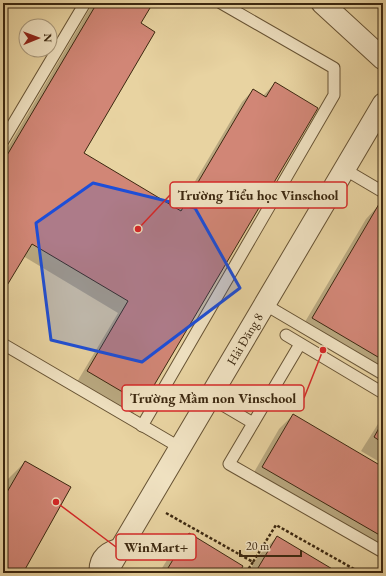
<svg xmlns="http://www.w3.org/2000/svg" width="386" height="576" viewBox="0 0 386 576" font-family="'EB Garamond',serif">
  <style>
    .shadow { fill: #0003 }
    .building { fill: #d18676; stroke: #3c2810 }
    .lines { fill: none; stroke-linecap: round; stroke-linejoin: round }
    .service-casing { stroke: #675334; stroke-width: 13 }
    .minor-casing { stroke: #675334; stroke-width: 23 }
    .path { stroke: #3c2810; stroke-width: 2.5; stroke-dasharray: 3 2; stroke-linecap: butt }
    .service { stroke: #f0e2c2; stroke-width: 11 }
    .minor { stroke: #f0e2c2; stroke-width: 21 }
    .marked { fill: #1d4ed8; fill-opacity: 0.2; stroke: #1d4ed8; stroke-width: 3; stroke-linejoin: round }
    .labels { text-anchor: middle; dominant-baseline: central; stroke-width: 3; stroke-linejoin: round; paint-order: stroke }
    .street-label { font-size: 13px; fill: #3c2810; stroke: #f0e2c2 }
    .leader { fill: none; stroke: #d62828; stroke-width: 1.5 }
    .callout-dot { fill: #d62828; stroke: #f0e2c2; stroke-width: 1.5 }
    .callout { fill: #f0e2c2; stroke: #d62828; stroke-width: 1.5 }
    .callout-label { font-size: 14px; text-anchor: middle; font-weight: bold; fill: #3c2810 }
  </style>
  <rect width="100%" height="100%" fill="#e8d3a1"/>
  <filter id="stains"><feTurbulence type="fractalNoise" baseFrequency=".005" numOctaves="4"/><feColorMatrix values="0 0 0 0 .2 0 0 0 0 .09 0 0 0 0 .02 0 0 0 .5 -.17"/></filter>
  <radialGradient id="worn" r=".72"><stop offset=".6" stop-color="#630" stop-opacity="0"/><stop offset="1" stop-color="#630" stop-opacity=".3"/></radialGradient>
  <!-- shadow -->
  <g class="shadow">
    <polygon points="93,3 141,3 140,24 83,153 178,210 242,102 253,90 263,96 275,83 143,403 131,415 77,382 118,313 23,256 3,290 3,156"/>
    <polygon points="379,205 383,208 383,298 377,308 383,311 383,382 299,332 366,219"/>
    <polygon points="293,415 383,468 383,552 378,555 249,481 279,429"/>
    <polygon points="383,416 383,464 361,451"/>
    <polygon points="25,462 22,573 3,573 3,487 7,480"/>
    <polygon points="189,534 238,573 159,573 172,552"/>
    <polygon points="277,537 337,573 248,573 259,555"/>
  </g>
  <!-- building -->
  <g class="building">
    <polygon points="97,3 143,3 150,8 141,23 155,32 84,153 181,211 253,89 266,97 275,82 318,108 143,404 87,371 128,301 32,244 3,292 3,162"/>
    <polygon points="379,204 383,207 383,300 379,307 383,310 383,360 312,318"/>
    <polygon points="293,414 383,467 383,537 262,467"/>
    <polygon points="383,421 383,443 374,437"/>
    <polygon points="25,461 71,487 23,573 3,573 3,499"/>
    <polygon points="189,533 243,566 239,573 165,573"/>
    <polygon points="277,536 339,573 255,573"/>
  </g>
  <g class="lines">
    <defs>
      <g id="service">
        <polyline points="3,141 85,3"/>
        <polyline points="344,169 383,192"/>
        <polyline points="264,304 383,374"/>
        <polyline points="286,335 383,393"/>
        <polyline points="3,344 179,447"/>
        <polyline points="300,344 229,464 383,552"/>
        <polyline points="209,397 253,423"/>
        <polyline points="142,426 334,95 334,68 221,3"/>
        <path d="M 95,573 C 94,555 106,546 122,544"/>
      </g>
      <g id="minor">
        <polyline points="322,3 383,59"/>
        <path id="s1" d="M 106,573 L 383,104"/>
      </g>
    </defs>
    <!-- service casing -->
    <use href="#service" class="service-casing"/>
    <!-- minor casing -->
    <use href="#minor" class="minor-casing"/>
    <!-- path -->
    <g class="path">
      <polyline points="166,513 253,562 276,525 361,573"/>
      <polyline points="246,573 253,562"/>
    </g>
    <!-- service -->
    <use href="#service" class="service"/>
    <!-- minor -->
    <use href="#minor" class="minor"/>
  </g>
  <!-- marked area -->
  <path class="marked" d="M 93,183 L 195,208 L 240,288 L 142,362 L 51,340 L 36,223 Z"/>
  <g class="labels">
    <!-- street labels -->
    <g class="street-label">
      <text stroke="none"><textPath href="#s1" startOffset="272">Hải Đăng 8</textPath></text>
    </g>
  </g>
  <!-- callouts -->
  <path class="leader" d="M138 229L170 195M323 350L304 398M56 502L116 547"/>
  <g class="callout-dot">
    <circle cx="138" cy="229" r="4"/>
    <circle cx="323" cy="350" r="4"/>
    <circle cx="56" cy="502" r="4"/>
  </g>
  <g class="callout">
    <rect x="170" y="182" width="177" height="26" rx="4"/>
    <rect x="122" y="385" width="182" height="26" rx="4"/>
    <rect x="116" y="534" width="80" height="26" rx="4"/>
  </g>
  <g class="callout-label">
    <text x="258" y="200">Trường Tiểu học Vinschool</text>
    <text x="213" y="403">Trường Mầm non Vinschool</text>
    <text x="156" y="552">WinMart+</text>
  </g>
  <!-- margin -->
  <rect width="386" height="576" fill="none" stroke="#e8d3a1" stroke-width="16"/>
  <rect x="4" y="4" width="378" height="568" fill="none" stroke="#3c2810" stroke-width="2"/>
  <rect x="8" y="8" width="370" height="560" fill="none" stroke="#3c2810"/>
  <!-- north arrow -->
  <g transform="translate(38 38) rotate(89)"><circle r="19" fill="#f0e2c2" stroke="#a8987b"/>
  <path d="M0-3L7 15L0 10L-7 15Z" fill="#8f2418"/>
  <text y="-6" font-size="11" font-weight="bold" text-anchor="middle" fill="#3c2810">N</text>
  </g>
  <!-- scale -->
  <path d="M240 550v6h61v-6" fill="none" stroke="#3c2810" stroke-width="2"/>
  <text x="246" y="550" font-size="12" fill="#3c2810" stroke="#f0e2c2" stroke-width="3" paint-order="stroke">20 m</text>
  <rect width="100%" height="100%" filter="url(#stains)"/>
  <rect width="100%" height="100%" fill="url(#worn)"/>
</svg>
